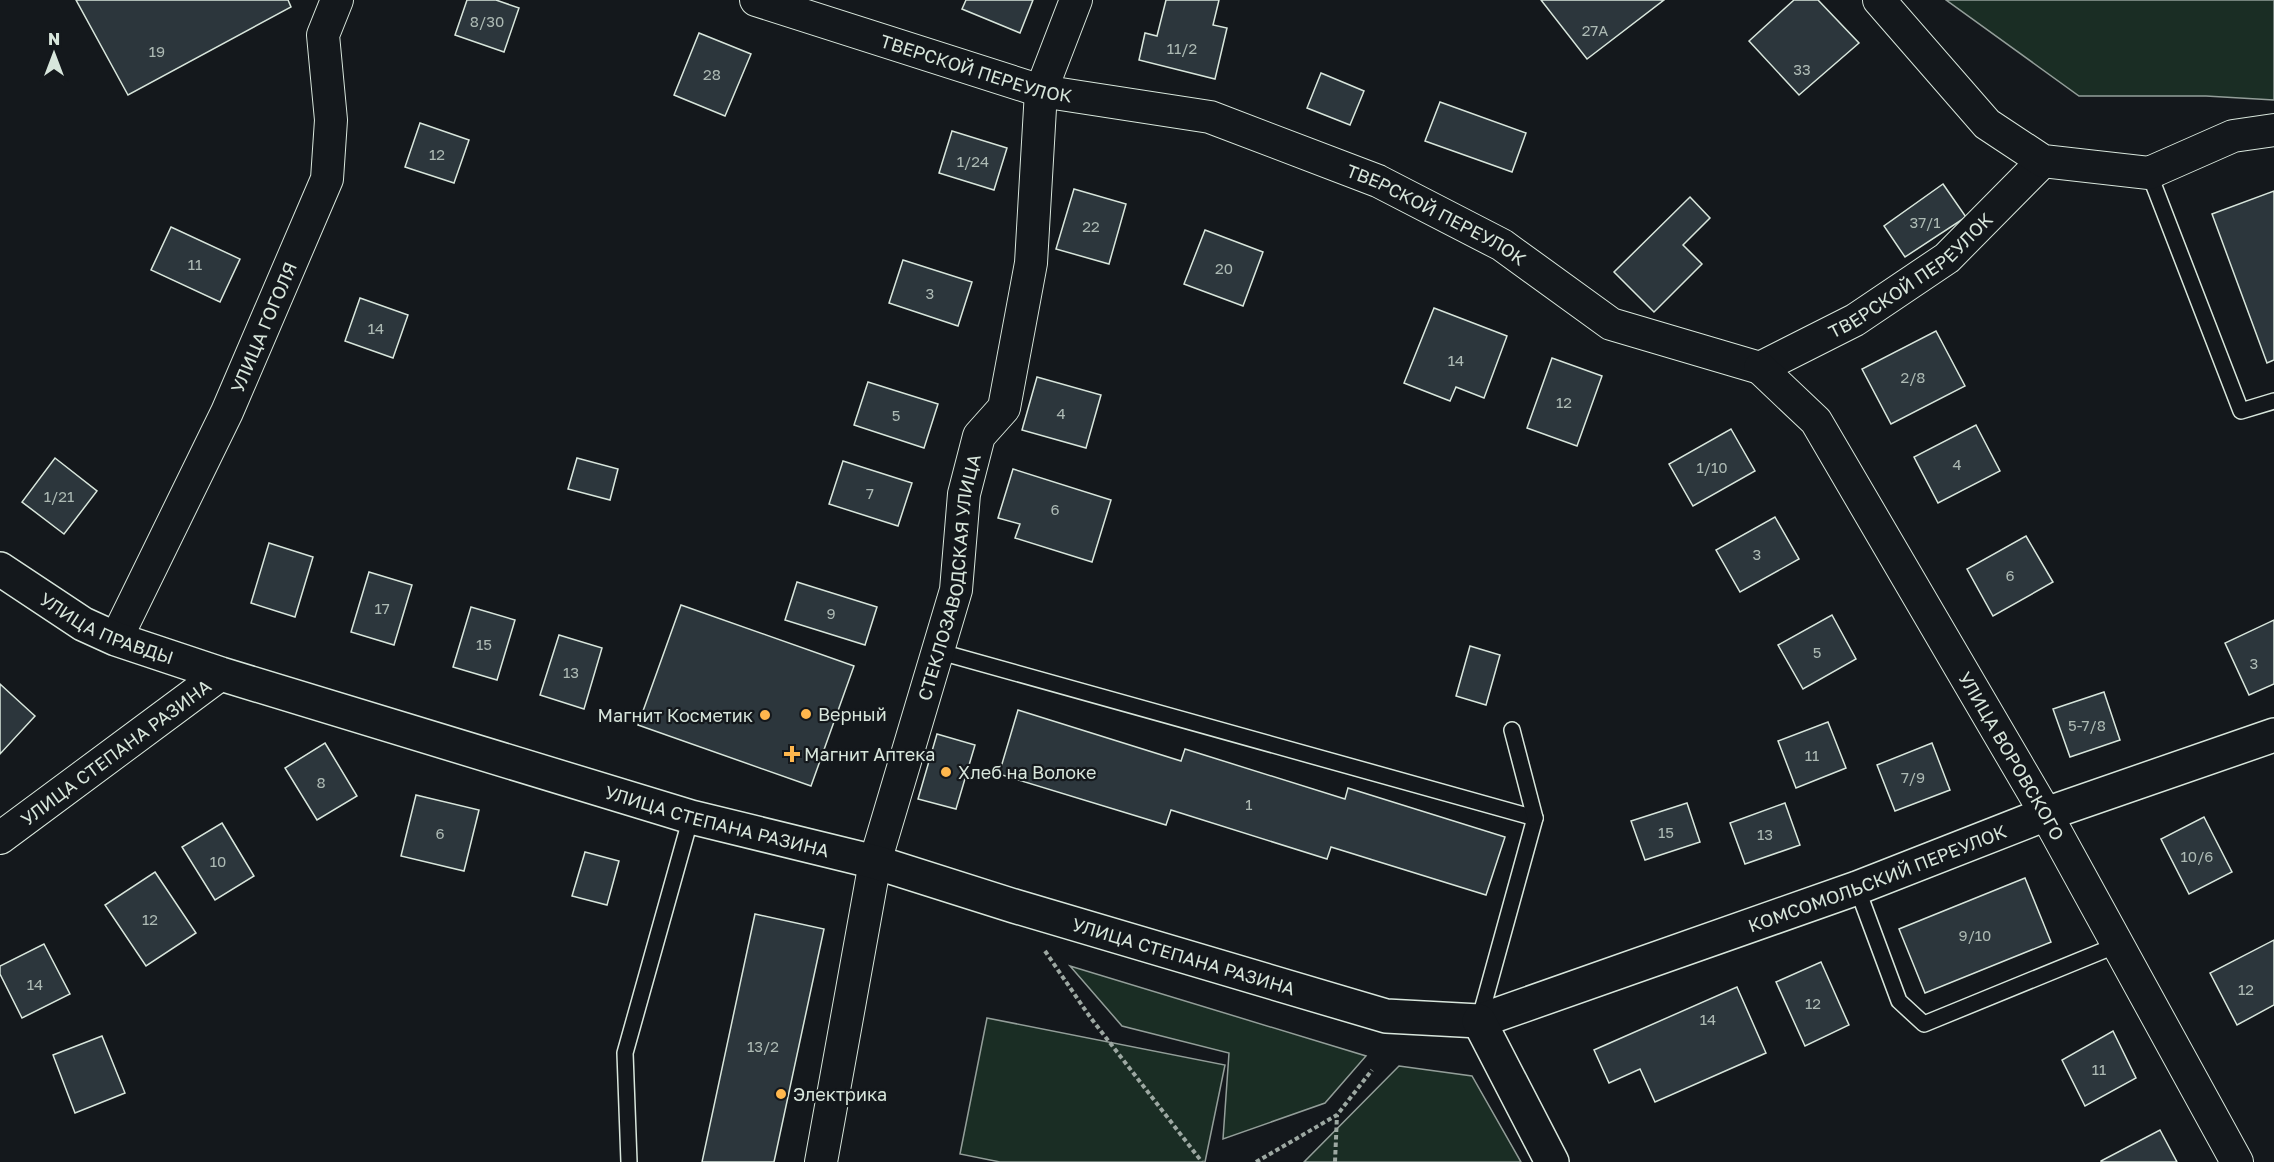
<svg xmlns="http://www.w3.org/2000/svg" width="2274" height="1162" viewBox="0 0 2274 1162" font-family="'Golos Text',sans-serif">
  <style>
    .green { fill: #1a2d24; stroke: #939e99; stroke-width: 1.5 }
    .building { fill: #2c363c; stroke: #d8e6dc; stroke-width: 1.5 }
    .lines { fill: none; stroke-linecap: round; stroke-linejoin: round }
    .service-casing { stroke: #d8e6dc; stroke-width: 18 }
    .minor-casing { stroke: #d8e6dc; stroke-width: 34 }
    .tertiary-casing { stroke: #d8e6dc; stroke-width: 36 }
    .path { stroke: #9da8a2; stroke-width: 4; stroke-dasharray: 4.5 3; stroke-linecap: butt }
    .service { stroke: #14181c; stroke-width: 15 }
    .minor { stroke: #14181c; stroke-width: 32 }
    .tertiary { stroke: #14181c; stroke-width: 33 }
    .poi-dot { fill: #ffb74d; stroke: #14181c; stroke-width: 2 }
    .labels { text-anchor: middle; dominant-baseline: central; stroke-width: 4.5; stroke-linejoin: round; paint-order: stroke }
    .number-label { font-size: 15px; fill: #adbab4 }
    .street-label { font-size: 18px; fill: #d8e6dc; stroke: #14181c }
    .poi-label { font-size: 18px; fill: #d8e6dc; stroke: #14181c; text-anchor: start }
  </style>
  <rect width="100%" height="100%" fill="#14181c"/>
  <!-- green -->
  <g class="green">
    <polygon points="1946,0 2274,0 2274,100 2206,96 2079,96"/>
    <polygon points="1070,966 1366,1056 1325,1103 1223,1139 1229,1053 1122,1026"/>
    <polygon points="987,1018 1225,1065 1205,1162 1000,1162 960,1154"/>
    <polygon points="1399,1066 1472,1076 1521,1162 1304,1162"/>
  </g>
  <!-- building -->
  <g class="building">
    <polygon points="76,0 288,0 291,7 128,95"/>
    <polygon points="467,0 496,0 519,8 504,52 455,35"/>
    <polygon points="966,0 1033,0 1020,33 962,9"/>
    <polygon points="1166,0 1219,0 1213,25 1227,28 1215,79 1139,60 1145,33 1157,36"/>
    <polygon points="1541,0 1664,0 1587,59"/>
    <polygon points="1794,0 1818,0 1859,43 1799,95 1749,41"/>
    <polygon points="699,33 751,54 725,116 674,95"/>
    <polygon points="1321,73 1364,91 1350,125 1307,108"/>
    <polygon points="1440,102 1526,133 1512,172 1425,141"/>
    <polygon points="420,123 469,140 454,183 405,167"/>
    <polygon points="952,131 1007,148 994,190 939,173"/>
    <polygon points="1943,184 1966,217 1905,257 1884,226"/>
    <polygon points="1074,189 1126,204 1109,264 1056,249"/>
    <polygon points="2274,191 2274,360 2267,363 2212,214"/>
    <polygon points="1690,197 1710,218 1683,245 1702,264 1654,312 1614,272"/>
    <polygon points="171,227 240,259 220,302 151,270"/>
    <polygon points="1205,230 1263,252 1243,306 1184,284"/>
    <polygon points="903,260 972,282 958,326 889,303"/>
    <polygon points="360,298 408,315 393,358 345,341"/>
    <polygon points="1434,308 1507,336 1484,398 1456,387 1450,401 1404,383"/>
    <polygon points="1936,331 1965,386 1891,424 1862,369"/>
    <polygon points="1552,358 1602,376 1577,446 1527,428"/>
    <polygon points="1037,377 1101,395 1086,448 1022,430"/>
    <polygon points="868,382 938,404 924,448 854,425"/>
    <polygon points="1976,425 2000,471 1938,503 1914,457"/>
    <polygon points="1731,429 1755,471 1693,506 1669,464"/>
    <polygon points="55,458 97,491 64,534 22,502"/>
    <polygon points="577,458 618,469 610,500 568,489"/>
    <polygon points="843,461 912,483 898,526 829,504"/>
    <polygon points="1013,469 1111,500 1092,562 1015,538 1020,524 998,518"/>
    <polygon points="1775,517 1799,559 1740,592 1716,550"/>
    <polygon points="2026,536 2053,582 1993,616 1967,569"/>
    <polygon points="269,543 313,557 295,617 251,603"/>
    <polygon points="369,572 412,585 394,645 351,632"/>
    <polygon points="797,582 877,607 865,645 785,620"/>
    <polygon points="681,605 854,666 811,786 638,725"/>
    <polygon points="471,607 515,620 497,680 453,667"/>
    <polygon points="1832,615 1856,659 1803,689 1778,645"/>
    <polygon points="2274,620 2274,684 2249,695 2225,643"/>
    <polygon points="559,635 602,648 584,709 540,695"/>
    <polygon points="1470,646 1500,655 1486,705 1456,696"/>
    <polygon points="0,684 35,716 0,754"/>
    <polygon points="2104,692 2120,740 2070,757 2053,709"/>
    <polygon points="1018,710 1181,761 1185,749 1345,799 1348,788 1505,837 1486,895 1331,847 1327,859 1171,810 1166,825 999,774"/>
    <polygon points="1828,722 1846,768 1796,788 1778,741"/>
    <polygon points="937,734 975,745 956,809 918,799"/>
    <polygon points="325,743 357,796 317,820 285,768"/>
    <polygon points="1932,743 1950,790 1895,811 1877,765"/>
    <polygon points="416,795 479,810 464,871 401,856"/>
    <polygon points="1687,803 1700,842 1645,860 1631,821"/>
    <polygon points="1785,803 1800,845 1745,864 1730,823"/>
    <polygon points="2204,817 2232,872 2189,894 2161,839"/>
    <polygon points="222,823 254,876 215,900 182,847"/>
    <polygon points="585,852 619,861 607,905 572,896"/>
    <polygon points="155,872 196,933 146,966 105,905"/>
    <polygon points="2025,878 2051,942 1925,993 1899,929"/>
    <polygon points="755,914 824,929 774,1162 702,1162"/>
    <polygon points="2274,940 2274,1005 2237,1025 2210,973"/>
    <polygon points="44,944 70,994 22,1018 0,974 0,966"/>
    <polygon points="1821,962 1849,1025 1805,1046 1776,982"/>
    <polygon points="1737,987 1766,1053 1655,1102 1640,1069 1609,1083 1594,1050"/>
    <polygon points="2113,1031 2136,1078 2085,1106 2062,1060"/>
    <polygon points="102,1036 125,1093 75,1113 53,1055"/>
    <polygon points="2160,1130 2177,1162 2101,1162 2101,1161"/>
  </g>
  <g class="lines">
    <defs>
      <g id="service">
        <polyline points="2149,173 2241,411 2274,401"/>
        <polyline points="937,651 1535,818 1479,1021"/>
        <polyline points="1512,730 1535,818"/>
        <polyline points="1857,888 1899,1001 1924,1024 2117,945"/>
        <polyline points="629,1162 625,1053 691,817"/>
      </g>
      <g id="minor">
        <path id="s1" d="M 756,0 L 1041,91 L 1210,117 L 1378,181 L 1502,245 L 1611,324 L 1760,368 L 1855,320 L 1947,258 L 2043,161"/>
        <polyline points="1879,0 1987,124 2043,161 2149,173 2233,136 2274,130"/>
        <path id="s2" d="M 1760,368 L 1816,421 L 2046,814 L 2237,1162"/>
        <path id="s3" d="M 116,639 L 227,412 L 327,179 L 331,120 L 323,35 L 337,0"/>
        <path id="s4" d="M 0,838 L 221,674"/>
        <path id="s5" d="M 821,1162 L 875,862 L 956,590 L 964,494 L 979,436 L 1004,408 L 1031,263 L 1041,91 L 1076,0"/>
      </g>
      <g id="tertiary">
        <path id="s6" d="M 0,569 L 83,624 L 116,639 L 221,674 L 691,817 L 875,862 L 1014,906 L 1386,1016 L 1479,1021 L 1857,888 L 2046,814 L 2274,735"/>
        <polyline points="1479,1021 1552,1162"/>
      </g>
    </defs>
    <!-- service casing -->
    <use href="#service" class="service-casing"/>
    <!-- minor casing -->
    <use href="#minor" class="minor-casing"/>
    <!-- tertiary casing -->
    <use href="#tertiary" class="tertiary-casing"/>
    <!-- path -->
    <g class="path">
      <polyline points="1045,951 1090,1017 1202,1162"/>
      <polyline points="1256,1162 1337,1115 1372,1070"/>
      <polyline points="1335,1162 1337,1115"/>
    </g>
    <!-- service -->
    <use href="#service" class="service"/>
    <!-- minor -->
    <use href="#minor" class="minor"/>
    <!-- tertiary -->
    <use href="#tertiary" class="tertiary"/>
  </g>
  <!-- markers -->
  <g class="poi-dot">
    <circle cx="806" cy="714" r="6"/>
    <circle cx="765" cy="715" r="6"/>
    <path d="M789 745h6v6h6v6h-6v6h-6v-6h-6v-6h6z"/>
    <circle cx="946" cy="772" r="6"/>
    <circle cx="781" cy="1094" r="6"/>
  </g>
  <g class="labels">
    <!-- number labels -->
    <g class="number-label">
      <text x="487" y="21">8/30</text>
      <text x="1595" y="30">27А</text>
      <text x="1182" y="48">11/2</text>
      <text x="157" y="51">19</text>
      <text x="1802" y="69">33</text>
      <text x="712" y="74">28</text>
      <text x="437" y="154">12</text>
      <text x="973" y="161">1/24</text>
      <text x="1925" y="222">37/1</text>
      <text x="1091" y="226">22</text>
      <text x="195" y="264">11</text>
      <text x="1224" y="268">20</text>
      <text x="930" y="293">3</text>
      <text x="376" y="328">14</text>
      <text x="1456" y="360">14</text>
      <text x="1913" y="377">2/8</text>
      <text x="1564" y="402">12</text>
      <text x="1061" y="413">4</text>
      <text x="896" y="415">5</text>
      <text x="1957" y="464">4</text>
      <text x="1712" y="467">1/10</text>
      <text x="870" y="493">7</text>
      <text x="59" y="496">1/21</text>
      <text x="1055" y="509">6</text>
      <text x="1757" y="554">3</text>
      <text x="2010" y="575">6</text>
      <text x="382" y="608">17</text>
      <text x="831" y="613">9</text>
      <text x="484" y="644">15</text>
      <text x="1817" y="652">5</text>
      <text x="2254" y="663">3</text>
      <text x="571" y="672">13</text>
      <text x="2087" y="725">5-7/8</text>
      <text x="1812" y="755">11</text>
      <text x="1913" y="777">7/9</text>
      <text x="321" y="782">8</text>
      <text x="1249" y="804">1</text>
      <text x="1666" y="832">15</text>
      <text x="440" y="833">6</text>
      <text x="1765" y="834">13</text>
      <text x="2197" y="856">10/6</text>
      <text x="218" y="861">10</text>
      <text x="150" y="919">12</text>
      <text x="1975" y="935">9/10</text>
      <text x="35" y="984">14</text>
      <text x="2246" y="989">12</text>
      <text x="1813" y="1003">12</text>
      <text x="1708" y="1019">14</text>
      <text x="763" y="1046">13/2</text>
      <text x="2099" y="1069">11</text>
    </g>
    <!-- street labels -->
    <g class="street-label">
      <text stroke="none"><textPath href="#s1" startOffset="231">ТВЕРСКОЙ ПЕРЕУЛОК</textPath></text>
      <text stroke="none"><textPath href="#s1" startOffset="717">ТВЕРСКОЙ ПЕРЕУЛОК</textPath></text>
      <text stroke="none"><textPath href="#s1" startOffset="1257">ТВЕРСКОЙ ПЕРЕУЛОК</textPath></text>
      <text stroke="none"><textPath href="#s3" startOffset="345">УЛИЦА ГОГОЛЯ</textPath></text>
      <text stroke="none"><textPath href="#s5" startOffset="600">СТЕКЛОЗАВОДСКАЯ УЛИЦА</textPath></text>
      <text stroke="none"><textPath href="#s6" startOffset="123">УЛИЦА ПРАВДЫ</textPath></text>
      <text stroke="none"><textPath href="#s4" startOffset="144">УЛИЦА СТЕПАНА РАЗИНА</textPath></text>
      <text stroke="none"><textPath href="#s2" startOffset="465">УЛИЦА ВОРОВСКОГО</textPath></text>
      <text stroke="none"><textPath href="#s6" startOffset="764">УЛИЦА СТЕПАНА РАЗИНА</textPath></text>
      <text stroke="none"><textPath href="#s6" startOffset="1977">КОМСОМОЛЬСКИЙ ПЕРЕУЛОК</textPath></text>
      <text stroke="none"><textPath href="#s6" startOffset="1250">УЛИЦА СТЕПАНА РАЗИНА</textPath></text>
    </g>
    <!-- poi labels -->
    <g class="poi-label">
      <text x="818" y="714">Верный</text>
      <text x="753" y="715" text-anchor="end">Магнит Косметик</text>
      <text x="804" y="754">Магнит Аптека</text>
      <text x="958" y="772">Хлеб на Волоке</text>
      <text x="793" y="1094">Электрика</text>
    </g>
  </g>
  <!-- north arrow -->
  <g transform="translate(54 54)" stroke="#14181c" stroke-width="4.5" paint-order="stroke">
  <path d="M0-4.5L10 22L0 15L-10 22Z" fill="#d8e6dc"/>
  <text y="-9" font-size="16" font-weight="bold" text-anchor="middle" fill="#d8e6dc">N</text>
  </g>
</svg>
